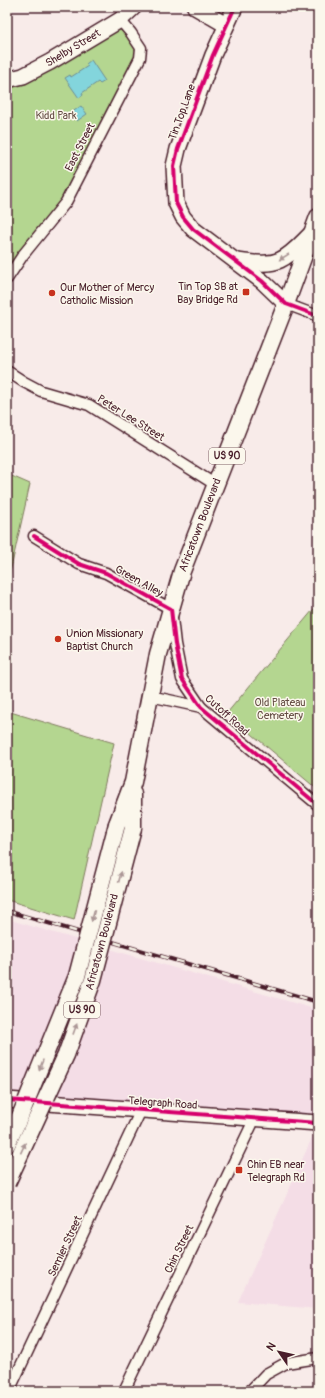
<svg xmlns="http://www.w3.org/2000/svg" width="325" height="1398" viewBox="0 0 325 1398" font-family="Pangolin,sans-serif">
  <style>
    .built { fill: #f4dde6 }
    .green { fill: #b4d690; stroke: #7f7a5e }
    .water { fill: #83d5dc; stroke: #6c8c95 }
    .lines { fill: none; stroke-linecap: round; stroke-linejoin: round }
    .street-casing { stroke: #4a1f2b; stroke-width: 13 }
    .secondary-casing { stroke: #4a1f2b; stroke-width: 18 }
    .primary-casing { stroke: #4a1f2b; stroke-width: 19 }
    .street { stroke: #fbf7ec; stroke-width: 10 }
    .secondary { stroke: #fbf7ec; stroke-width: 15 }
    .primary { stroke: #fbf7ec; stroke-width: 16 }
    .rail-casing { stroke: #4a1f2b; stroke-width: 4 }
    .rail { stroke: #fbf7ec; stroke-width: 2.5; stroke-dasharray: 8; stroke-linecap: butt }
    .primary-bridge-casing { stroke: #4a1f2b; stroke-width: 19; stroke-linecap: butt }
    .primary-bridge { stroke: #fbf7ec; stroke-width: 16 }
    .cycleway-casing { stroke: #fbf7ec; stroke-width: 6 }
    .cycleway { stroke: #d6006c; stroke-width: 4 }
    .oneway { fill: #ab9695 }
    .poi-dot { fill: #c8321e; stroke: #fbf7ec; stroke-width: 1.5 }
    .labels { text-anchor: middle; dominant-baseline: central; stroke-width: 3; stroke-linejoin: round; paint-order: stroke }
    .shield { fill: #fbf7ec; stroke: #7f6065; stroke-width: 1 }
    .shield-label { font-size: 10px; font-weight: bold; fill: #4a1f2b }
    .street-label { font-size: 11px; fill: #4a1f2b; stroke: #fbf7ec }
    .park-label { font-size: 11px; fill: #644d44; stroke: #fbf7ec }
    .poi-label { font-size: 11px; fill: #4a1f2b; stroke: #fbf7ec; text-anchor: start }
  </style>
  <rect width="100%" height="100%" fill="#f8ebe9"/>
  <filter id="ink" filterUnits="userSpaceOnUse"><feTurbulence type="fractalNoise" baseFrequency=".025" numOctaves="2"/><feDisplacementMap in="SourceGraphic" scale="8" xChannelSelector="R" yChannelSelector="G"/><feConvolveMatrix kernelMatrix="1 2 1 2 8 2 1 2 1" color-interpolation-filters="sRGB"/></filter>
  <g filter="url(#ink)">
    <!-- built -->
    <g class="built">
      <polygon points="7,919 318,1010 318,1119 7,1095"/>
      <polygon points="318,1124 318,1309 238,1302 286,1196"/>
    </g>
    <!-- green -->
    <g class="green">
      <polygon points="120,20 141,48 66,202 7,279 7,80"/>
      <polygon points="7,474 30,484 7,586"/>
      <polygon points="318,604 318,790 227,713"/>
      <polygon points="7,711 114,743 74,920 7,900"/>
    </g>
    <!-- water -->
    <g class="water">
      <polygon points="91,60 105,81 100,84 98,82 82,93 83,95 79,98 65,78 70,75 71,77 88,66 86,64"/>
      <polygon points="81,106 87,114 77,121 71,113"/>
    </g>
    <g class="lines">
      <defs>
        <g id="street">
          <polyline points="7,279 23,255 66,202 140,58 141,48 131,33 120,20"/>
          <polyline points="286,304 318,316"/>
          <polyline points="7,371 24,382 41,391 89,405 216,485"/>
          <polyline points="34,536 79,564 106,573 171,609 175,644 182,679 201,707 318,805"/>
          <polyline points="150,696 201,707"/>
          <polyline points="9,1391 141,1110"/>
          <polyline points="124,1391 255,1118"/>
          <polyline points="250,1391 266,1374 286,1363 318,1358"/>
        </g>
        <g id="secondary">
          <polyline points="195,7 226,25"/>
          <polyline points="235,7 213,55 178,149 174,166 176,203 183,217 193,229 262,281 286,304"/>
          <polyline points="7,80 23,76 50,62 120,20 134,7"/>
          <path d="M 236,261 C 249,262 267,266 280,260 C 293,254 303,241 313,232"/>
          <polyline points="7,1100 318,1123"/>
        </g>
        <g id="primary">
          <polyline points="117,824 133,782 158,654 182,571 286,304 318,217"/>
          <polyline points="133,828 133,794"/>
        </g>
      </defs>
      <!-- street casing -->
      <use href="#street" class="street-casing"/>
      <!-- secondary casing -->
      <use href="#secondary" class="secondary-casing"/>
      <!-- primary casing -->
      <use href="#primary" class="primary-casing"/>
      <!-- street -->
      <use href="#street" class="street"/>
      <!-- secondary -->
      <use href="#secondary" class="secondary"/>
      <!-- primary -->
      <use href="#primary" class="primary"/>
      <defs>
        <polyline id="rail" points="7,911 318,1002"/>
      </defs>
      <!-- rail casing -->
      <use href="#rail" class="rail-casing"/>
      <!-- rail -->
      <use href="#rail" class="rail"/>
      <defs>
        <g id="primary-bridge">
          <polyline points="7,1144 21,1114 77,976 117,824"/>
          <polyline points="7,1183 66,1055 93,980 133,828"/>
        </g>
      </defs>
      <!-- primary-bridge casing -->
      <use href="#primary-bridge" class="primary-bridge-casing"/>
      <!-- primary-bridge -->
      <use href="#primary-bridge" class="primary-bridge"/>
      <defs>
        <g id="cycleway">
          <polyline points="235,7 213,55 178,149 174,166 176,203 183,217 193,229 262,281 286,304 318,316"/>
          <polyline points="34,536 79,564 106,573 171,609 175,644 182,679 201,707 318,805"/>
          <polyline points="7,1100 318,1123"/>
        </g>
      </defs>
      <!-- cycleway casing -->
      <use href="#cycleway" class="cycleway-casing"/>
      <!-- cycleway -->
      <use href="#cycleway" class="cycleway"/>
    </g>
    <!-- one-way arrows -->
    <defs><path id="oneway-solid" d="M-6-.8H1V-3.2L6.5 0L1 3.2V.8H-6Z"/></defs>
    <g class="oneway">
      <use href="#oneway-solid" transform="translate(284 257) rotate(148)"/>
      <use href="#oneway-solid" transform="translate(120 877) rotate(-75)"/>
      <use href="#oneway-solid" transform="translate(93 916) rotate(105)"/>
      <use href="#oneway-solid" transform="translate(75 1029) rotate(-70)"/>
      <use href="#oneway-solid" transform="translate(41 1065) rotate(112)"/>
      <use href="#oneway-solid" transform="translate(23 1148) rotate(-65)"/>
    </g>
  </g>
  <!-- markers -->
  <g class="poi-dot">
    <rect x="242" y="288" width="8" height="8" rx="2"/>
    <circle cx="52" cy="293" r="4"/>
    <circle cx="58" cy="639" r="4"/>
    <rect x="235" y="1166" width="8" height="8" rx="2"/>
  </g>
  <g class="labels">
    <!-- shield labels -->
    <g class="shield">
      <rect x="209" y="448" width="36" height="16" rx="3"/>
      <rect x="64" y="1002" width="36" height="16" rx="3"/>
    </g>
    <g class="shield-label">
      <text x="227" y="456">US 90</text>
      <text x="82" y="1010">US 90</text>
    </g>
    <!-- street labels -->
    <g class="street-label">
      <text transform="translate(73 48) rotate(-31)">Shelby Street</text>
      <text transform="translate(182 112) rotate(-70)">Tin Top Lane</text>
      <text transform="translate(80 147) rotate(-63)">East Street</text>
      <text transform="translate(131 418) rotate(32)">Peter Lee Street</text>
      <text transform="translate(200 525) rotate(-69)">Africatown Boulevard</text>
      <text transform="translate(139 581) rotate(29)">Green Alley</text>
      <text transform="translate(227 715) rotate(42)">Cutoff Road</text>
      <text transform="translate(102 942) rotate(-75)">Africatown Boulevard</text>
      <text transform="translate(163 1103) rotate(4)">Telegraph Road</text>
      <text transform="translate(65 1246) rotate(-65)">Semler Street</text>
      <text transform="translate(179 1249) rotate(-64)">Chin Street</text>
    </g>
    <!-- park labels -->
    <g class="park-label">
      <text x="56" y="115">Kidd Park</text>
      <text x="280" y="702">Old Plateau<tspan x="280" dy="13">Cemetery</tspan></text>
    </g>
    <!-- poi labels -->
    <g class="poi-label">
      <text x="238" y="286" text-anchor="end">Tin Top SB at<tspan x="238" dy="13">Bay Bridge Rd</tspan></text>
      <text x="60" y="287">Our Mother of Mercy<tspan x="60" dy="13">Catholic Mission</tspan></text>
      <text x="66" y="633">Union Missionary<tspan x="66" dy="13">Baptist Church</tspan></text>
      <text x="247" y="1164">Chin EB near<tspan x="247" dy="13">Telegraph Rd</tspan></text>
    </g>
  </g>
  <!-- margin -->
  <rect width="325" height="1398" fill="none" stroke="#fbf7ec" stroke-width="24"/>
  <rect x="12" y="12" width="301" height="1374" fill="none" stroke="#4a1f2b" stroke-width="1.5" filter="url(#ink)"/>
  <!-- north arrow -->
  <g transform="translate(279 1352) rotate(304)" stroke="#fbf7ec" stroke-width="3" paint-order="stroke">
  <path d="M0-3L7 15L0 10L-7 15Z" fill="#4a1f2b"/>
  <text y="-6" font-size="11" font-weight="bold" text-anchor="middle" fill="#4a1f2b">N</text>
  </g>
</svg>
